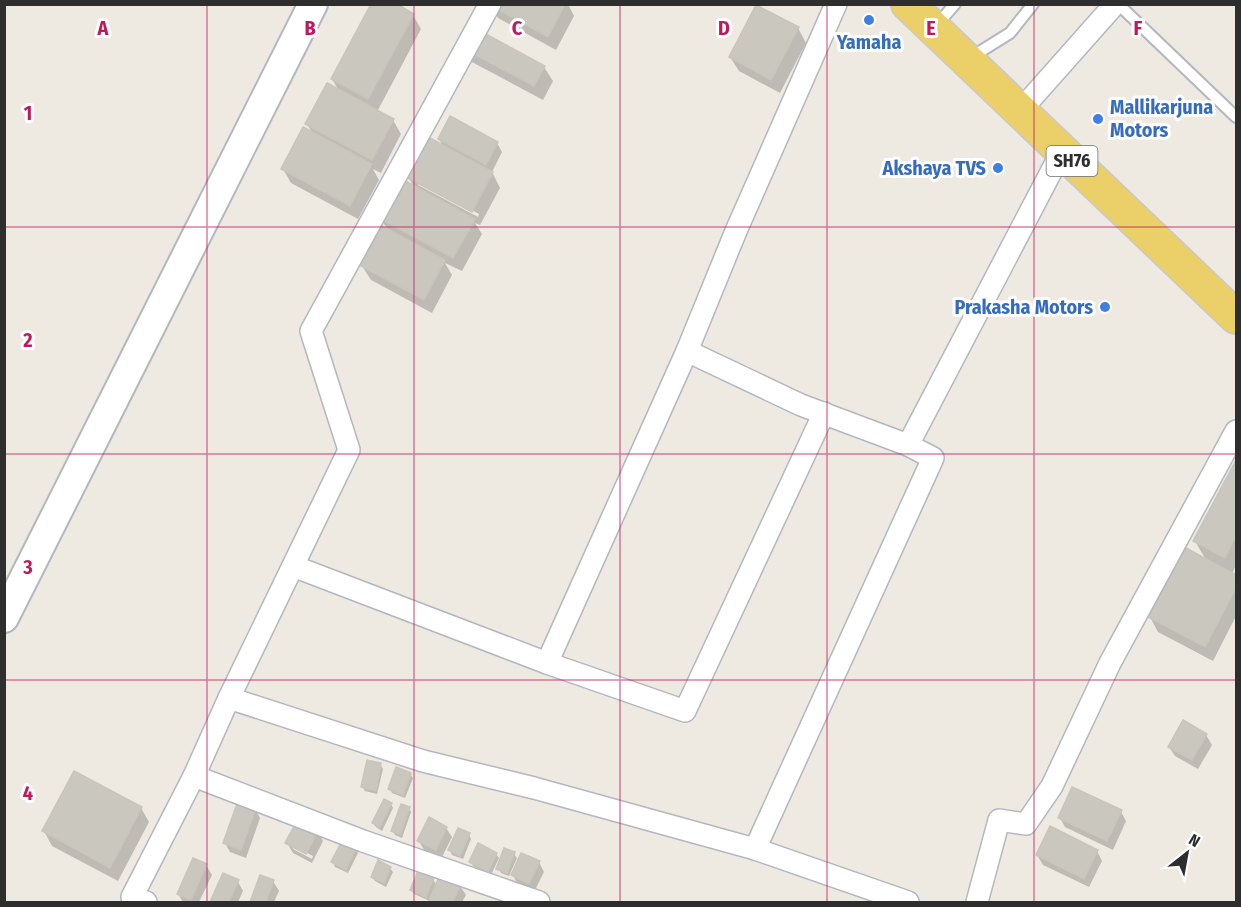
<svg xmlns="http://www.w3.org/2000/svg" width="1241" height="907" viewBox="0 0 1241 907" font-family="'Fira Sans Condensed',sans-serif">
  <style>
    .shadow { fill: #0003; fill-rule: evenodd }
    .building { fill: #cac7bf; stroke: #cac5ba; stroke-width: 1.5 }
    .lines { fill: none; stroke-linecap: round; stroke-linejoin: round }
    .lane-casing { stroke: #b4b7c0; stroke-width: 14 }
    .street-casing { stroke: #b4b7c0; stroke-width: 24 }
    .secondary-casing { stroke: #b4b7c0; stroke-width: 32 }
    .primary-casing { stroke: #c9c9c9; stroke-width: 36 }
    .lane { stroke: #fff; stroke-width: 10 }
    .street { stroke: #fff; stroke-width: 21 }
    .secondary { stroke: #fff; stroke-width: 28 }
    .primary { stroke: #ebcf69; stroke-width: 33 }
    .grid { fill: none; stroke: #c2185b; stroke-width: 1.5; stroke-opacity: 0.55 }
    .shop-dot { fill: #3f7fe0; stroke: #fff; stroke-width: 2 }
    .labels { text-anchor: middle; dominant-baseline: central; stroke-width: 6; stroke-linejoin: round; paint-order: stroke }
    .shield { fill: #fff; stroke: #6d6d6d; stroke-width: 1.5 }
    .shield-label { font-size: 18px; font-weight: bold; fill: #2e2e2e }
    .shop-label { font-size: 20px; font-weight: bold; fill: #366cbe; stroke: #fff; text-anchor: end }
    .grid-label { font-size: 20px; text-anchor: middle; font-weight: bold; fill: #c2185b; stroke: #fff; stroke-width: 6; stroke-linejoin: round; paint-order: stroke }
  </style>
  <rect width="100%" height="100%" fill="#eee9e1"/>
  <!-- shadow -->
  <g class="shadow">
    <polygon points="490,4 568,4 574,16 556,50 498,18"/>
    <polygon points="413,15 421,29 378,110 393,120 401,134 381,173 373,169 379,180 358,219 291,183 283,169 313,134 307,124 339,91 332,79"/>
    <polygon points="798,28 806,43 780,93 739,71 730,57"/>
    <polygon points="462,47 544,67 553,81 543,100 470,61"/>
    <path d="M 439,139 L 497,143 L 502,152 L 492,172 L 500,188 L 480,225 L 475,223 L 482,234 L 462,271 L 445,263 L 452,275 L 432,313 L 371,280 L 362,266 L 388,230 L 380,218 L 415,188 L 408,177 L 444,148 ZM 418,181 L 479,214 L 478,217 L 418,185 Z"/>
    <polygon points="1236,463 1236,565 1232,574 1236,576 1236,616 1213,661 1158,632 1150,617 1206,560 1195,541"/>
    <polygon points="1206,735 1212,745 1198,769 1175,756 1169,747"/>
    <polygon points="380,764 383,769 377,794 365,791 363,787"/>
    <polygon points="410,774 413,778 405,798 392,793 390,789"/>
    <polygon points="391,804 393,808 382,831 376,827 373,823"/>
    <polygon points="141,808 149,822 118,881 52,846 44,831"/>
    <polygon points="409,808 411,812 402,838 395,835 393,831"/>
    <polygon points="255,809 260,818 246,858 230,852 225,843"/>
    <polygon points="1121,812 1126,821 1113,850 1065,827 1060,818"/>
    <polygon points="446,828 452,837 441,859 424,850 419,841"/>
    <path d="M 318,832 L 323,841 L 312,863 L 293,853 L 287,843 ZM 293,846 L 313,856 L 312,859 L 293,849 Z"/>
    <polygon points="469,834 471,839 463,859 452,855 450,850"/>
    <polygon points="355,849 358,853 348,873 335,867 333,862"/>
    <polygon points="1097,851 1102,861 1089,887 1043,865 1037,855"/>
    <polygon points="496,854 499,858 491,875 473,866 471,862"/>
    <polygon points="514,854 517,858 509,876 501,873 498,868"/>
    <polygon points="539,862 544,872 534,892 518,885 513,875"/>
    <polygon points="206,865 212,875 199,902 183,902 178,894"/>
    <polygon points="390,868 393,872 386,887 375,881 372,877"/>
    <polygon points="224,875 238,882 243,891 238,902 212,902"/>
    <polygon points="261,877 273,881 279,891 274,902 252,902"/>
    <polygon points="433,879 437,886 460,886 466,895 462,902 430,902 430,901 414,894 412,890"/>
  </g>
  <!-- building -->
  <g class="building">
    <polygon points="371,4 397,4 414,14 368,99 331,79"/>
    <polygon points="488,4 565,4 548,37"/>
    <polygon points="756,5 799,27 771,80 729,57"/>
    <polygon points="471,26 545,66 534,86 460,47"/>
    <polygon points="327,83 394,119 372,160 305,124"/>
    <polygon points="450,116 498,142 486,165 438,139"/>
    <polygon points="303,127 372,164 350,206 281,169"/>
    <polygon points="428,137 493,172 472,212 406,177"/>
    <polygon points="400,178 475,219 453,258 379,218"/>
    <polygon points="382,226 445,260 424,300 361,266"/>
    <polygon points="1236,460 1236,536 1225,558 1193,541"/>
    <polygon points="1186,548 1236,575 1236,588 1205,647 1148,617"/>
    <polygon points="1183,720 1207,734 1192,760 1168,747"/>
    <polygon points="367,760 381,763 376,791 361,787"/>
    <polygon points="396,767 411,773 403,795 388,789"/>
    <polygon points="74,771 142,807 110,868 42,831"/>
    <polygon points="1072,787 1122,810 1107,841 1058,818"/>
    <polygon points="384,799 392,803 380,827 372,823"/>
    <polygon points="238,801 256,808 241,850 223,843"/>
    <polygon points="401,804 410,807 400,835 391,831"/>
    <polygon points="429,817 447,827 436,850 417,841"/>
    <polygon points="298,819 319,830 306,854 285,843"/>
    <polygon points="1050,826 1098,850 1084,879 1036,855"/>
    <polygon points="458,828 470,833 460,856 448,850"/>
    <polygon points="342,841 356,848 346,870 331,862"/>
    <polygon points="478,843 497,853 488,872 469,862"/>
    <polygon points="504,848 515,852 507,873 496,869"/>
    <polygon points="521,853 540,861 529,884 511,875"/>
    <polygon points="193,858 207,864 191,900 177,894"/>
    <polygon points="378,860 391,867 384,883 371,877"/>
    <polygon points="418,871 434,878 426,897 410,890"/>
    <polygon points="223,873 239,880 229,902 210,902"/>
    <polygon points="260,875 274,880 266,902 250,902"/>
    <polygon points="440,875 461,884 453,902 428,902"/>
  </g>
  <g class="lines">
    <defs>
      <g id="lane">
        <polyline points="1118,4 1236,117"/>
        <polyline points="935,27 955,4"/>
        <polyline points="970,58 1010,33 1033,4"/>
      </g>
      <g id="street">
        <polyline points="1020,111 1115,4"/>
        <polyline points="687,351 801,405 908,445"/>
        <polyline points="293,566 547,663 687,351 736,231 836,4"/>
        <polyline points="547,663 685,711 824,413"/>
        <polyline points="229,698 349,450 311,331 490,4"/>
        <polyline points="194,776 229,698 423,761 534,788 755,849 908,902"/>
        <polyline points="755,849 933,458 908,445 1062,151"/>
        <polyline points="146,902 132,897 194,776 363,841 539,902"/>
        <polyline points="977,902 999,820 1026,824 1052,786 1110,663 1236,431"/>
      </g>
      <polyline id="secondary" points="4,618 313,4"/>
      <polyline id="primary" points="908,4 1236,317"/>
    </defs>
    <!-- lane casing -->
    <use href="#lane" class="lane-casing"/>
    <!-- street casing -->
    <use href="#street" class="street-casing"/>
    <!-- secondary casing -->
    <use href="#secondary" class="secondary-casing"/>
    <!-- primary casing -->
    <use href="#primary" class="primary-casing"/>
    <!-- lane -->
    <use href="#lane" class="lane"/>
    <!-- street -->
    <use href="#street" class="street"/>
    <!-- secondary -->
    <use href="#secondary" class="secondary"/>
    <!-- primary -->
    <use href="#primary" class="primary"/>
  </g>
  <!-- grid -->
  <path class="grid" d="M 207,4 L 207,902M 414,4 L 414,902M 620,4 L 620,902M 827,4 L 827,902M 1034,4 L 1034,902M 4,227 L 1236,227M 4,454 L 1236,454M 4,680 L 1236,680"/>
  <!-- markers -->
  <g class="shop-dot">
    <circle cx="869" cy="20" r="6"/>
    <circle cx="1098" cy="119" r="6"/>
    <circle cx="998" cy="168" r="6"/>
    <circle cx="1105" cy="307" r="6"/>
  </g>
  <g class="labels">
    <!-- shield labels -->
    <rect class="shield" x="1046.5" y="146" width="51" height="30" rx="4.5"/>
    <g class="shield-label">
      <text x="1072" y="161">SH76</text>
    </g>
    <!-- shop labels -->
    <g class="shop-label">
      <text x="869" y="42" text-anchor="middle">Yamaha</text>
      <text x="1110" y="107" text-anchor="start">Mallikarjuna<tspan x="1110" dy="23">Motors</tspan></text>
      <text x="986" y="168">Akshaya TVS</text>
      <text x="1093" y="307">Prakasha Motors</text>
    </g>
  </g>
  <g class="grid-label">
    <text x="103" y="35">A</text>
    <text x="310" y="35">B</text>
    <text x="517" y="35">C</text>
    <text x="724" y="35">D</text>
    <text x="931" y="35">E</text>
    <text x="1138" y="35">F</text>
    <text x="28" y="120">1</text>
    <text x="28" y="347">2</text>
    <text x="28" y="574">3</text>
    <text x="28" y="800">4</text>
  </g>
  <!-- border -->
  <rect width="1241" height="907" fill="none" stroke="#2e2e2e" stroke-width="12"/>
  <!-- north arrow -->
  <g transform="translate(1187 853) rotate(31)" stroke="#ffffff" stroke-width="4.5" paint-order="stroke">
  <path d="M0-4.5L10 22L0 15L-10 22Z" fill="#2e2e2e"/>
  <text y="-9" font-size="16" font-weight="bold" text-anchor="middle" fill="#2e2e2e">N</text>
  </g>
</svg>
